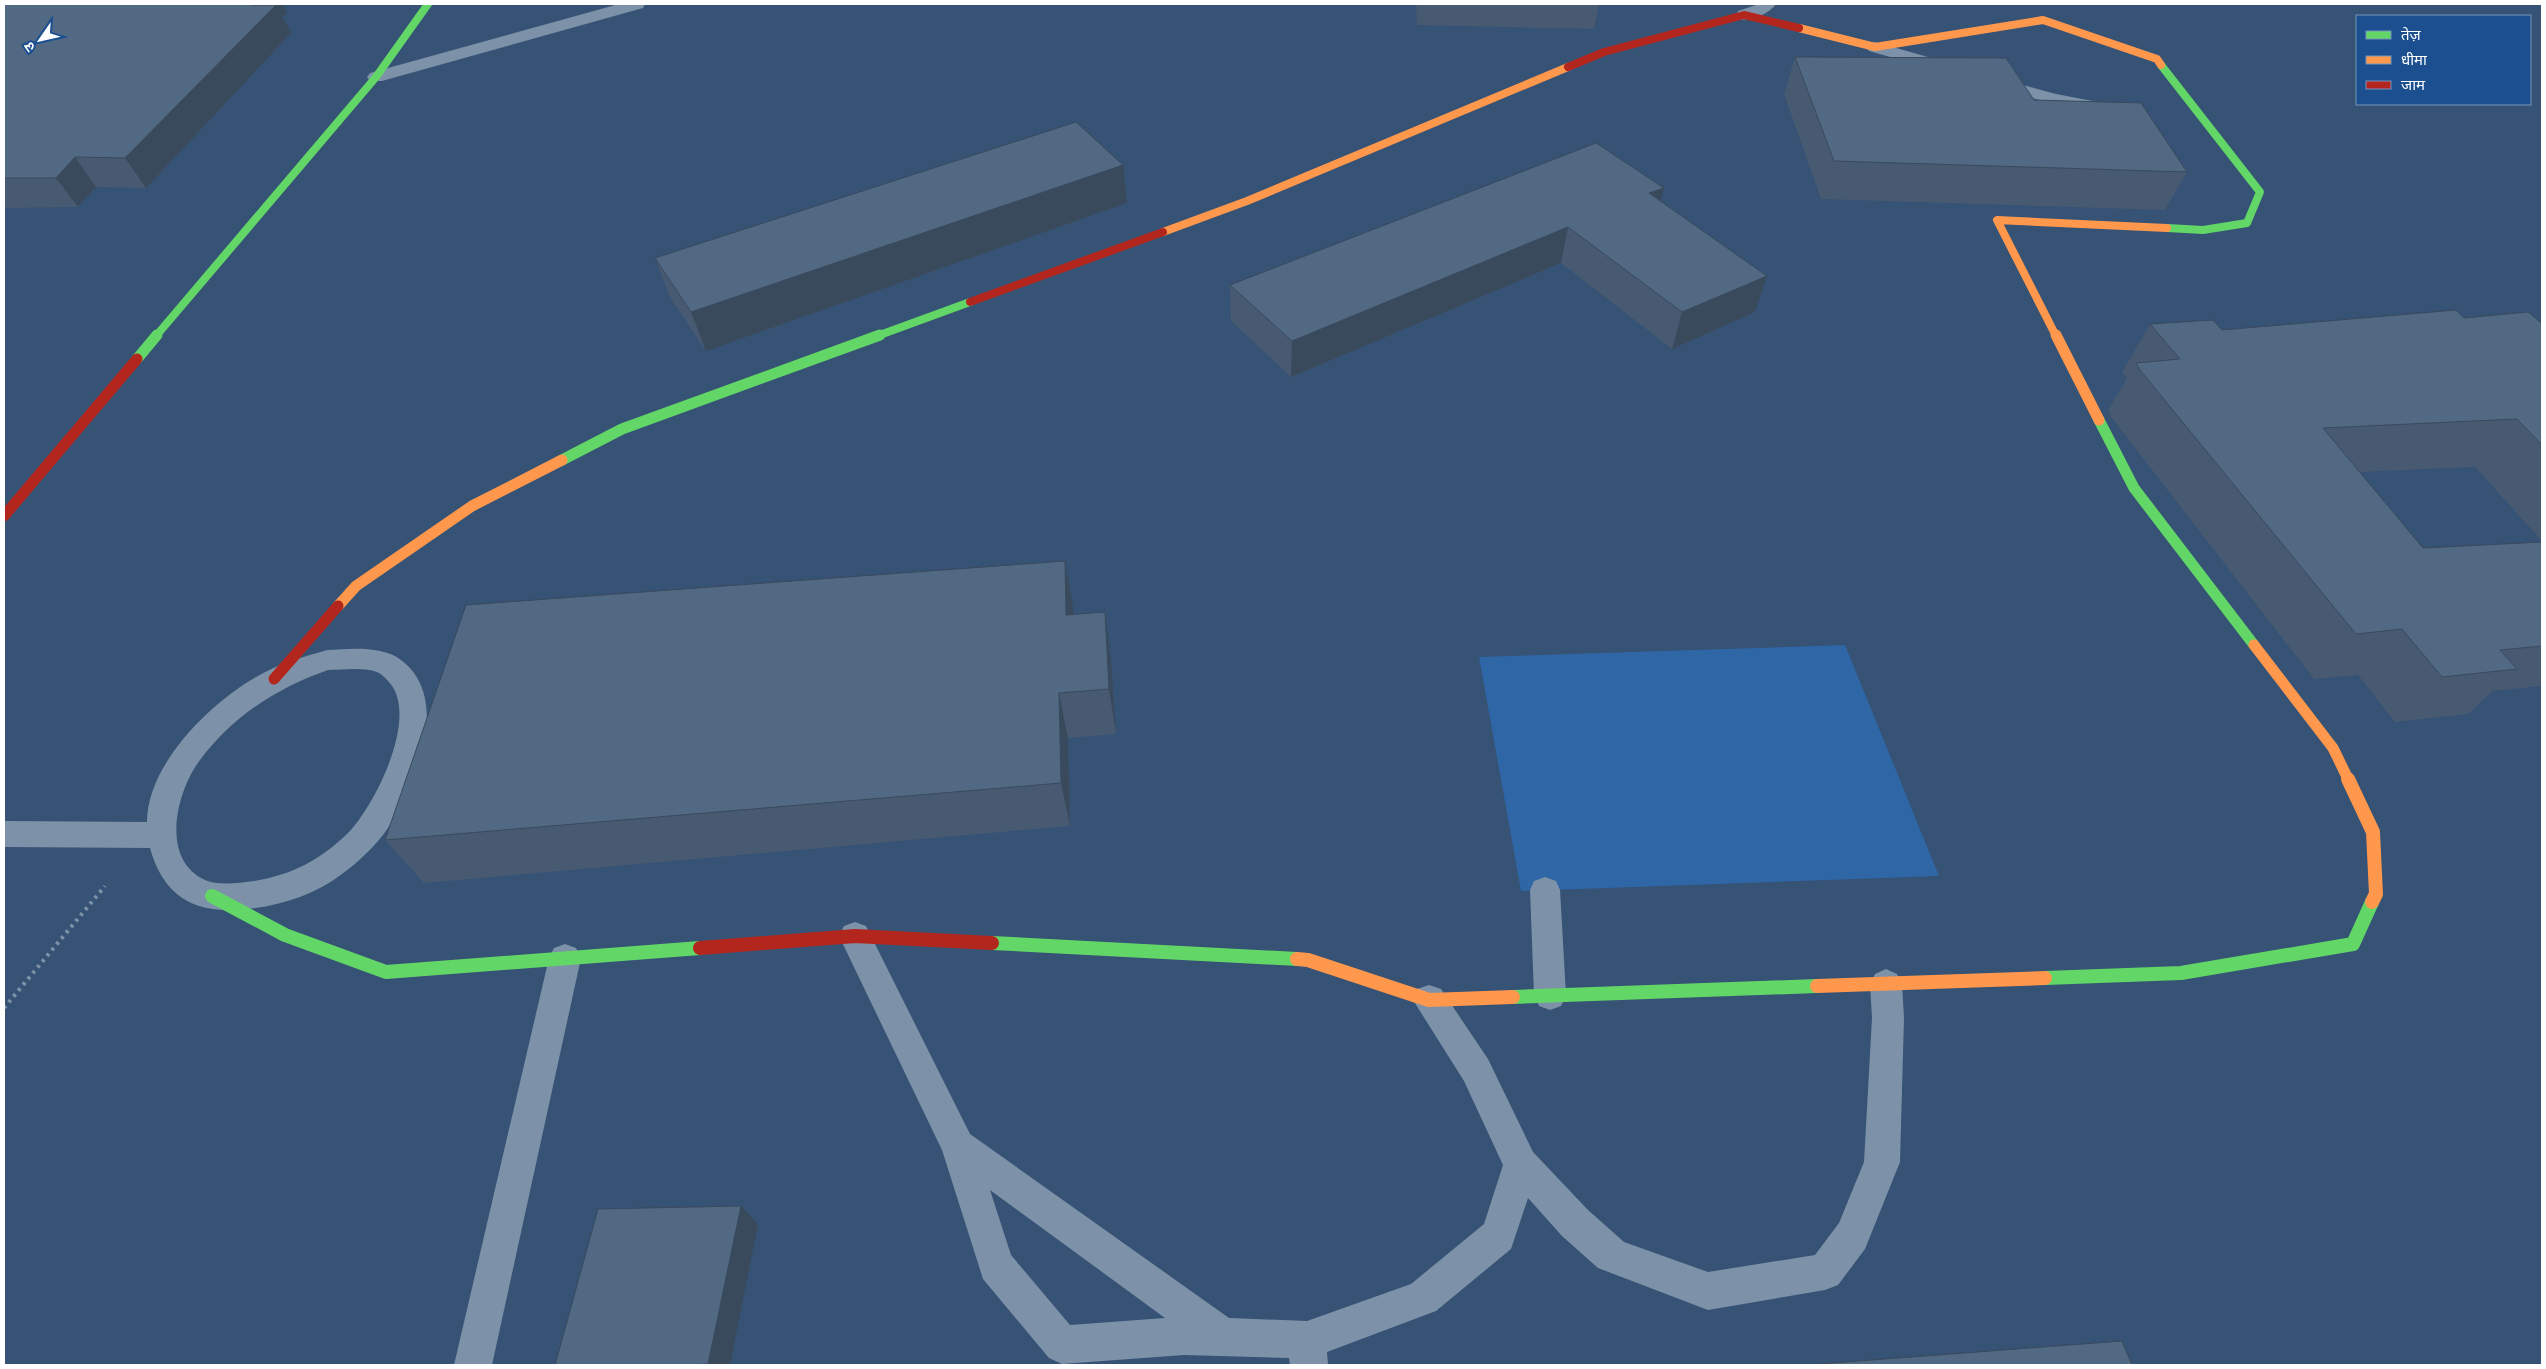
<svg xmlns="http://www.w3.org/2000/svg" width="2546" height="1369" viewBox="0 0 2546 1369" font-family="'Varela Round','Noto Sans Devanagari',sans-serif">
  <style>
    .green { fill: #2f66a5 }
    .lines { fill: none; stroke-linecap: round; stroke-linejoin: round }
    .path { stroke: #7d92a8; stroke-width: 4; stroke-dasharray: 3 4.5; stroke-linecap: butt }
    .street { fill: #7d92a8; fill-rule: evenodd }
    .fast-far2 { stroke: #63d668; stroke-width: 8 }
    .fast-far1 { stroke: #63d668; stroke-width: 11 }
    .fast { stroke: #63d668; stroke-width: 14 }
    .slow-far2 { stroke: #ff974d; stroke-width: 8 }
    .slow-far1 { stroke: #ff974d; stroke-width: 11 }
    .slow { stroke: #ff974d; stroke-width: 14 }
    .jam-far2 { stroke: #b3261e; stroke-width: 8 }
    .jam-far1 { stroke: #b3261e; stroke-width: 11 }
    .jam { stroke: #b3261e; stroke-width: 14 }
    .wall { fill: #475a72 }
    .shaded-wall { fill: #394a5c }
    .building { fill: #526984; stroke: #394a5c }
  </style>
  <rect width="100%" height="100%" fill="#365274"/>
  <!-- green -->
  <polygon class="green" points="1845,645 1939,876 1521,891 1479,657"/>
  <g class="lines">
    <!-- path -->
    <polyline class="path" points="4,1008 105,886"/>
    <!-- street -->
    <g class="street">
      <polygon points="619,4 645,4 643,8 382,81 370,81 367,77 370,73"/>
      <path d="M 1759,4 L 1776,4 C 1769,14 1750,22 1738,19 L 1736,15 L 1738,11 Z"/>
      <polygon points="1875,42 1956,65 1959,69 1956,73 1950,74 1869,51 1866,47 1869,43"/>
      <polygon points="1994,77 2056,94 2103,103 2106,107 2103,111 2097,112 2054,104 1988,86 1985,82 1988,78"/>
      <path d="M 327,650 C 350,649 381,645 401,660 C 454,699 414,794 383,835 C 371,850 357,863 342,874 C 311,898 267,910 228,910 C 185,910 161,888 150,848 L 4,847 L 4,821 L 147,822 C 147,765 209,704 256,677 C 278,664 303,657 327,650 ZM 328,670 C 343,670 362,667 377,672 C 382,674 385,678 388,681 C 421,714 375,805 349,832 C 322,859 292,875 254,881 C 239,883 219,886 205,880 C 159,859 177,790 200,760 C 233,716 277,688 328,670 Z"/>
      <polygon points="1545,877 1556,881 1560,890 1566,995 1561,1006 1550,1010 1539,1006 1534,995 1530,890 1534,881"/>
      <path d="M 855,922 L 866,926 L 970,1134 L 1229,1318 L 1307,1321 L 1411,1284 L 1484,1224 L 1503,1165 L 1464,1081 L 1413,1000 L 1417,989 L 1429,985 L 1441,989 L 1488,1059 L 1533,1152 L 1588,1210 L 1624,1242 L 1708,1272 L 1815,1255 L 1839,1223 L 1864,1162 L 1872,1018 L 1870,984 L 1875,974 L 1886,969 L 1897,974 L 1902,984 L 1904,1018 L 1900,1162 L 1865,1249 L 1838,1285 L 1825,1290 L 1708,1310 L 1598,1268 L 1562,1236 L 1528,1198 L 1511,1249 L 1436,1311 L 1327,1352 L 1328,1365 L 1290,1365 L 1289,1358 L 1184,1355 L 1062,1364 L 1049,1358 L 983,1279 L 942,1150 L 839,936 L 844,926 ZM 990,1190 L 1165,1318 L 1070,1325 L 1011,1255 Z"/>
      <polygon points="565,944 576,948 581,958 492,1365 454,1365 549,958 554,948"/>
    </g>
    <!-- fast-far2 -->
    <g class="fast-far2">
      <polyline points="2161,65 2260,192 2247,223 2203,230 2167,228"/>
      <polyline points="156,336 376,77 428,4"/>
      <polyline points="877,336 970,302"/>
    </g>
    <!-- fast-far1 -->
    <g class="fast-far1">
      <polyline points="137,359 157,335"/>
      <polyline points="2099,420 2134,488 2254,645"/>
      <polyline points="562,460 622,429 880,335"/>
    </g>
    <!-- fast -->
    <g class="fast">
      <polyline points="212,896 285,935 386,972 700,948"/>
      <polyline points="992,943 1297,959"/>
      <polyline points="2045,978 2181,973 2353,944 2372,902"/>
      <polyline points="1513,997 1817,986"/>
    </g>
    <!-- slow-far2 -->
    <g class="slow-far2">
      <polyline points="1799,28 1875,47 2043,20 2157,59 2161,65"/>
      <polyline points="1163,232 1247,201 1568,67"/>
      <polyline points="2056,336 1997,220 2167,228"/>
    </g>
    <!-- slow-far1 -->
    <g class="slow-far1">
      <polyline points="2056,335 2099,420"/>
      <polyline points="338,606 356,586 472,506 562,460"/>
      <polyline points="2254,645 2333,748 2349,781"/>
    </g>
    <!-- slow -->
    <g class="slow">
      <polyline points="2348,779 2373,832 2376,894 2372,902"/>
      <polyline points="1297,959 1308,960 1429,1000 1513,997"/>
      <polyline points="1817,986 2045,978"/>
    </g>
    <!-- jam-far2 -->
    <g class="jam-far2">
      <polyline points="1568,67 1604,52 1744,15 1799,28"/>
      <polyline points="970,302 1163,232"/>
    </g>
    <!-- jam-far1 -->
    <g class="jam-far1">
      <polyline points="4,516 137,359"/>
      <polyline points="274,679 338,606"/>
    </g>
    <!-- jam -->
    <polyline class="jam" points="700,948 855,936 992,943"/>
  </g>
  <!-- wall -->
  <g class="wall">
    <polygon points="4,4 287,12 283,17 291,33 146,188 96,187 78,207 4,208"/>
    <polygon points="1416,4 1599,4 1594,29 1417,25"/>
    <polygon points="1795,57 2034,100 2187,172 2165,210 1821,199 1784,94"/>
    <polygon points="1123,165 1127,203 706,351 670,297 655,258"/>
    <polygon points="1660,201 1755,312 1672,349 1561,263 1291,377 1231,321 1230,285"/>
    <polygon points="2464,318 2542,322 2542,541 2475,467 2359,472 2423,548 2542,542 2542,686 2493,691 2468,714 2395,722 2358,675 2314,679 2111,417 2108,410 2127,378 2122,372 2150,324 2222,330"/>
    <polygon points="1065,561 1073,607 1073,615 1111,658 1116,734 1068,738 1070,826 424,883 385,840"/>
  </g>
  <!-- shaded-wall -->
  <g class="shaded-wall">
    <polygon points="252,4 282,4 287,12 283,17 291,33 146,188 125,158"/>
    <polygon points="75,157 96,187 78,207 56,178"/>
    <polygon points="1123,165 1127,203 706,351 691,312"/>
    <polygon points="1664,188 1655,223 1649,193"/>
    <polygon points="1568,227 1561,263 1291,377 1292,341"/>
    <polygon points="1767,276 1755,312 1672,349 1682,312"/>
    <polygon points="1065,561 1073,607 1074,661 1066,615"/>
    <polygon points="1105,612 1111,658 1116,734 1109,689"/>
    <polygon points="1059,693 1068,738 1070,826 1061,783"/>
    <polygon points="741,1206 758,1224 730,1365 710,1365 708,1364"/>
  </g>
  <!-- building -->
  <g class="building">
    <polygon points="4,4 252,4 251,5 276,5 125,158 75,157 56,178 4,178"/>
    <polygon points="1795,57 2006,58 2034,100 2141,103 2187,172 1834,161"/>
    <polygon points="1076,122 1123,165 691,312 655,258"/>
    <polygon points="1596,143 1664,188 1649,193 1767,276 1682,312 1568,227 1292,341 1230,285"/>
    <polygon points="2456,310 2464,318 2528,312 2540,322 2542,322 2542,445 2517,419 2323,428 2423,548 2542,542 2542,646 2500,650 2517,669 2442,677 2402,629 2356,634 2140,370 2136,363 2180,359 2150,324 2213,320 2222,330"/>
    <polygon points="1065,561 1066,615 1105,612 1109,689 1059,693 1061,783 385,840 466,605"/>
    <polygon points="741,1206 708,1364 676,1365 555,1365 598,1209"/>
    <polygon points="2122,1341 2132,1365 1806,1365"/>
  </g>
  <!-- border -->
  <rect width="2546" height="1369" fill="none" stroke="#ffffff" stroke-width="10"/>
  <!-- legend -->
  <rect x="2356" y="15" width="175" height="90" fill="#1b4f8f" stroke="#7695bc"/>
  <rect x="2366" y="31" width="25" height="8" fill="#63d668" stroke="#7695bc"/>
  <text x="2401" y="40" font-size="15" fill="#ffffff">तेज़</text>
  <rect x="2366" y="56" width="25" height="8" fill="#ff974d" stroke="#7695bc"/>
  <text x="2401" y="65" font-size="15" fill="#ffffff">धीमा</text>
  <rect x="2366" y="81" width="25" height="8" fill="#b3261e" stroke="#7695bc"/>
  <text x="2401" y="90" font-size="15" fill="#ffffff">जाम</text>
  <!-- north arrow -->
  <g transform="translate(40 40) rotate(236)" stroke="#1b4f8f" stroke-width="4" paint-order="stroke">
  <path d="M0-4L9 19L0 12L-9 19Z" fill="#ffffff"/>
  <text y="-8" font-size="14" font-weight="bold" text-anchor="middle" fill="#ffffff">उ</text>
  </g>
</svg>
